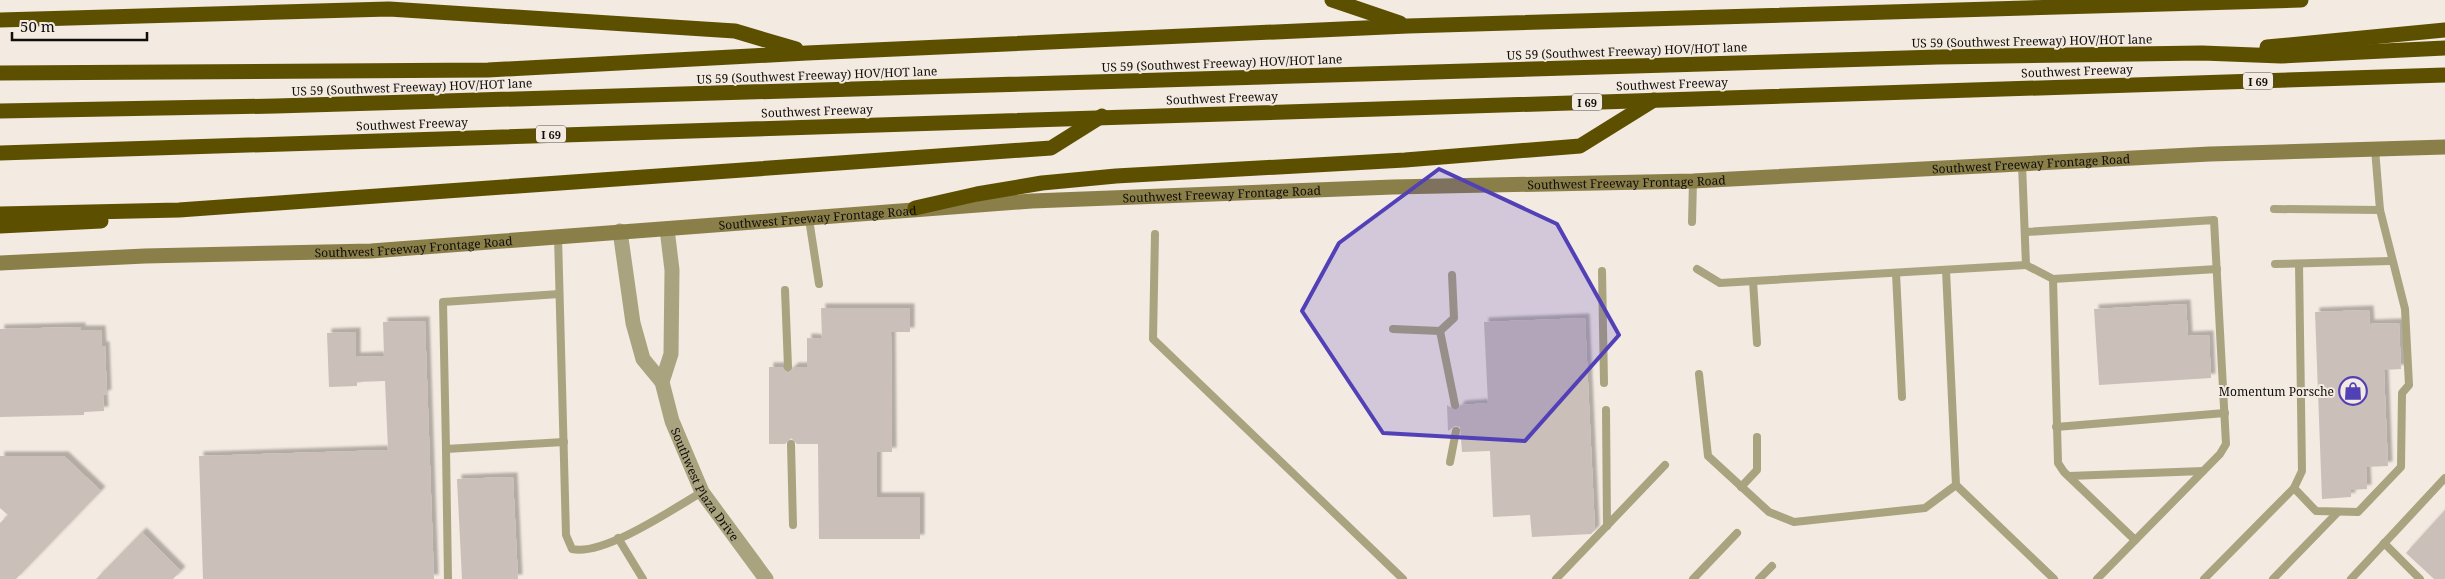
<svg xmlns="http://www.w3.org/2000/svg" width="2445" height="579" viewBox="0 0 2445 579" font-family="'Noto Serif',serif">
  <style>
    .building { fill: #cbbfba; filter: url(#shadow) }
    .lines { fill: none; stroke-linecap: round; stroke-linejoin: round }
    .service { stroke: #aaa37f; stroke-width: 8 }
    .minor { stroke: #aaa37f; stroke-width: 15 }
    .secondary { stroke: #8a7f49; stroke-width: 15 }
    .motorway { stroke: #5d4f00; stroke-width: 15 }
    .marked { fill: #5240b7; fill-opacity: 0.2; stroke: #5240b7; stroke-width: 4; stroke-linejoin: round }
    .labels { text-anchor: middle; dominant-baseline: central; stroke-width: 4; stroke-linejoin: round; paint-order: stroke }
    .shield { fill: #f3eae1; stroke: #544f4a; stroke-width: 1 }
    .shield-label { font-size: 11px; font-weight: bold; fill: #100d0a }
    .street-label { font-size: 12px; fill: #100d0a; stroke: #f3eae1 }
    .poi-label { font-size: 12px; fill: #100d0a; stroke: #f3eae1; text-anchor: end }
  </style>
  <defs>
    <filter id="shadow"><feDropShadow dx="4.5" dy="-4.5" stdDeviation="1" flood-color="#0004"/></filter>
  </defs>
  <rect width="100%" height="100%" fill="#f3eae1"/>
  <!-- building -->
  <g class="building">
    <polygon points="2186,304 2188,336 2209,335 2211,378 2099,385 2094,309"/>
    <polygon points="821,308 910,308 910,332 891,332 892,452 877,452 877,497 920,497 920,539 819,539 818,444 797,444 791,438 785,444 769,444 769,367 782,367 788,373 794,367 807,367 807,338 822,339"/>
    <polygon points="2369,310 2370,324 2399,323 2401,369 2384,370 2388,466 2366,467 2367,489 2351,490 2351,497 2322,499 2315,312"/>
    <polygon points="1585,318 1595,530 1591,534 1532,537 1530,515 1493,517 1490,451 1462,452 1460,427 1455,426 1448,431 1447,405 1456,411 1461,405 1488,403 1484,322"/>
    <polygon points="425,321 434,579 203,579 199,456 388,450 385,381 357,382 357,386 329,387 327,333 356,332 356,357 384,356 383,322"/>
    <polygon points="81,327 81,330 101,330 102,346 105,346 107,394 103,395 104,411 84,412 84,415 0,417 0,329"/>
    <polygon points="0,456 64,456 101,491 16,579 0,579 0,523 8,515 0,508"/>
    <polygon points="513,477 518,579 462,579 457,479"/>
    <polygon points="2445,510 2445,579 2434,579 2406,553"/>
    <polygon points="142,532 181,571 173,579 96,579"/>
  </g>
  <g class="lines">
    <!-- service -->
    <g class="service">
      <polyline points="2022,164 2026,265 2053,279 2217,269"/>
      <polyline points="2274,209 2380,210"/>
      <polyline points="809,219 819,284"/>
      <polyline points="1692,222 1693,181"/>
      <polyline points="2026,232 2214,220 2226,444 2220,454 2097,579"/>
      <polyline points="1155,234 1153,339 1403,579"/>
      <path d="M 558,236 L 566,535 L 572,549 C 604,556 673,509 702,492"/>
      <polyline points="2275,264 2391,261"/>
      <polyline points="1697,269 1720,283 2026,265"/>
      <polyline points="1602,271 1604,383"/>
      <polyline points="1896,273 1902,397"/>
      <polyline points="1452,275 1454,318 1440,331 1455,405"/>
      <polyline points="2053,279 2058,463 2064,472 2135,540"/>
      <polyline points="1753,281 1757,343"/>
      <polyline points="785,290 788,367"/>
      <polyline points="559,294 443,302 446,449 564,442"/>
      <polyline points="1393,329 1440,331"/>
      <polyline points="1699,374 1708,456 1769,512 1794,522 1925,508 1956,485 1946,270"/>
      <polyline points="1606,410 1607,526"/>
      <polyline points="2056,427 2225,413"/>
      <polyline points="791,444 793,525"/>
      <polyline points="446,449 448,579"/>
      <polyline points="1450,462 1456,431"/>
      <polyline points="2069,476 2203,471"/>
      <polyline points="1956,485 2054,579"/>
      <polyline points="1741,487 1757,470 1757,437"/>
      <polyline points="2294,488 2316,511 2358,512 2401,467 2402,393 2409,385 2405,309 2380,210 2375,149"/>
      <polyline points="618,538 643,579"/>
      <polyline points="2384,543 2420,579"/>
      <polyline points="1556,579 1665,465"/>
      <polyline points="1693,579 1737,533"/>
      <polyline points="1759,579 1772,566"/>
      <polyline points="2204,579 2294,488 2302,471 2299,264"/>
      <polyline points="2273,579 2338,512"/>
      <polyline points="2351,579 2445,478"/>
    </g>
    <!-- minor -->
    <g class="minor">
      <path id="s1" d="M 620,231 L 633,323 L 643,359 L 662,382 L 672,421 L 702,492 L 766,579"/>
      <polyline points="662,382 671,354 672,270 667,229"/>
    </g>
    <!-- secondary -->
    <path class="secondary" id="s2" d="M 0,263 L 145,256 L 371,251 L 1032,201 L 1393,187 L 1693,181 L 2210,154 L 2445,147"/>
    <!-- motorway -->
    <g class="motorway">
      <polyline points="1332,0 1400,23"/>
      <polyline points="0,20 389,9 735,31 796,49"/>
      <polyline points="2267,47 2445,30"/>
      <polyline points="0,73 488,70 807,53 1408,26 2301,0"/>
      <polyline points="0,111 276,106 1938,57 2202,53 2281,56 2445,48"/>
      <polyline points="0,153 2445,75"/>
      <polyline points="915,208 977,194 1042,183 1116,176 1405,160 1580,146 1654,100"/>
      <polyline points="0,214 179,210 1051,148 1102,116"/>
      <polyline points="0,226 101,221"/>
    </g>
  </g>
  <!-- marked area -->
  <path class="marked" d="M 1439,169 L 1557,224 L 1619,335 L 1525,441 L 1383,433 L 1302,311 L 1339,243 Z"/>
  <!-- icons -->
  <defs>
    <symbol id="shop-ring" viewBox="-11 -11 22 22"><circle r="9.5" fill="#f3eae1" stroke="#5240b7" stroke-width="1.5"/><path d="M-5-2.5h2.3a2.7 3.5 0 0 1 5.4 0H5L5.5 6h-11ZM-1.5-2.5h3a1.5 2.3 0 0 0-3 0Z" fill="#5240b7"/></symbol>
  </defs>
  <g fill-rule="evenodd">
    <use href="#shop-ring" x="2337" y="375" width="32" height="32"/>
  </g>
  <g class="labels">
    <!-- shield labels -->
    <g class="shield">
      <rect x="2243" y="72.5" width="30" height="17" rx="4"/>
      <rect x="1572" y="93.5" width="30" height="17" rx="4"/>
      <rect x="536" y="125.5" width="30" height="17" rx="4"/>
    </g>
    <g class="shield-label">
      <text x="2258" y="81">I 69</text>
      <text x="1587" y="102">I 69</text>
      <text x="551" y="134">I 69</text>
    </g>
    <!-- street labels -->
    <g class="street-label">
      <text transform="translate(2032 41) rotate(-1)">US 59 (Southwest Freeway) HOV/HOT lane</text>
      <text transform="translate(1627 51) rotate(-2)">US 59 (Southwest Freeway) HOV/HOT lane</text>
      <text transform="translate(1222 63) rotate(-2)">US 59 (Southwest Freeway) HOV/HOT lane</text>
      <text transform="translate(2077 71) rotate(-2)">Southwest Freeway</text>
      <text transform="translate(817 75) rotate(-2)">US 59 (Southwest Freeway) HOV/HOT lane</text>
      <text transform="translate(1672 84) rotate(-2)">Southwest Freeway</text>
      <text transform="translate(412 87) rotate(-2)">US 59 (Southwest Freeway) HOV/HOT lane</text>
      <text transform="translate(1222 98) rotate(-2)">Southwest Freeway</text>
      <text transform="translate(817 111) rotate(-2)">Southwest Freeway</text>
      <text transform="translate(412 124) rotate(-2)">Southwest Freeway</text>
      <text stroke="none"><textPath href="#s2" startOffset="2034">Southwest Freeway Frontage Road</textPath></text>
      <text stroke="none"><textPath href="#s2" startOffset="1629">Southwest Freeway Frontage Road</textPath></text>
      <text stroke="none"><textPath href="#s2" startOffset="1224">Southwest Freeway Frontage Road</textPath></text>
      <text stroke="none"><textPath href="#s2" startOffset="819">Southwest Freeway Frontage Road</textPath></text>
      <text stroke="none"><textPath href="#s2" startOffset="414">Southwest Freeway Frontage Road</textPath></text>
      <text stroke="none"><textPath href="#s1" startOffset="272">Southwest Plaza Drive</textPath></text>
    </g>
    <!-- poi labels -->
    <g class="poi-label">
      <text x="2334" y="391">Momentum Porsche</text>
    </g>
  </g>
  <!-- scale -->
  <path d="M12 32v8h135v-8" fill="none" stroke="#100d0a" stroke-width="2.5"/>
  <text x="20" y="32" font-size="15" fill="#100d0a" stroke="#f3eae1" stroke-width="4" paint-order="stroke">50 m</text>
</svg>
